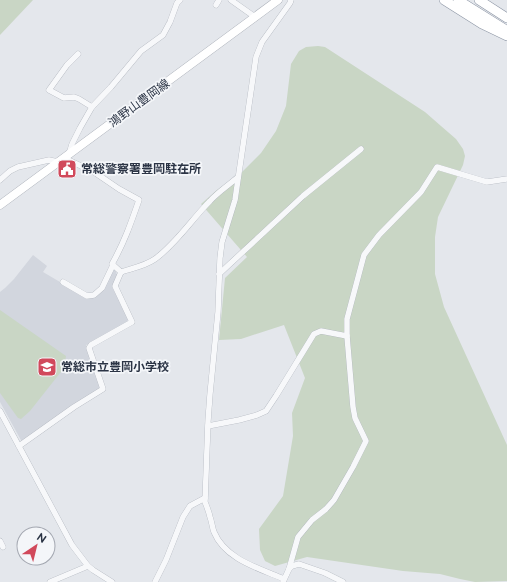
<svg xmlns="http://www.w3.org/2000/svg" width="507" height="582" viewBox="0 0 507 582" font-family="Raleway,'Noto Sans JP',sans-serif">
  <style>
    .built { fill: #d2d6de }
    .green { fill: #c9d6c5 }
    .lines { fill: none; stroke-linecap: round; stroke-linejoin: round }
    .minor-casing { stroke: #a9aeb7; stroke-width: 6 }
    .secondary-casing { stroke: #a9aeb7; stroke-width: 9 }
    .trunk-casing { stroke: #8b94a3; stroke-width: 10 }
    .minor { stroke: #f7f8fa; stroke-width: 5.5 }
    .secondary { stroke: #fff; stroke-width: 8 }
    .trunk { stroke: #fff; stroke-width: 9 }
    .labels { text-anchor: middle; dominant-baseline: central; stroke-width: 3.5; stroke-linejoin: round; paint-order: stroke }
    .street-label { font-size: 12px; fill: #2b3445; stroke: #f4f6f9 }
    .poi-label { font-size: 12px; font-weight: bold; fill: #2b3445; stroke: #f4f6f9; text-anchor: start }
  </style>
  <rect width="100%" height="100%" fill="#e4e7ec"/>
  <!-- built -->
  <polygon class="built" points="33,255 47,266 43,272 60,282 91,298 114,268 116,272 117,275 112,287 128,319 127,323 86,345 100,388 22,442 0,402 0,292 5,288 14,279"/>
  <!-- green -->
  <g class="green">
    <polygon points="0,0 33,0 0,35"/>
    <polygon points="318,46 325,47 425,112 441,126 456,139 463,149 465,156 463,165 438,217 435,237 435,274 444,307 507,445 507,581 475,582 460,579 440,574 403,571 307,557 275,566 265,561 260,550 259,529 283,496 293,436 292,413 305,378 284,325 241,339 219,340 225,278 247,257 201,204 217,190 242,172 261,153 276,131 286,106 291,64 299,51 306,47"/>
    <polygon points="0,310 66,356 64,368 30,411 21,419 18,418 0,393"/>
  </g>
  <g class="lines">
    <defs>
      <g id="minor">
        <polyline points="231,0 255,17"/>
        <polyline points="216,5 219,0"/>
        <polyline points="78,54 67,65 49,90 64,98 74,97 79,99 92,107"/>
        <polyline points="69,154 72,144 80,128 92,107 111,87 141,51 163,35 170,22 177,3 180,0"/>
        <path d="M 64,158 L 94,172 L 119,189 L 139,200 C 131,223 124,243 112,264 L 121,272"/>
        <polyline points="0,180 10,171 18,167 49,160 58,162"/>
        <path d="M 121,272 C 133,268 145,266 155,259 C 176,244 192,219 210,201 C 218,192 229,185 238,177"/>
        <polyline points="219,274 303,196 361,149"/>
        <polyline points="63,282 87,296 94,295 102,288 113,265"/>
        <polyline points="0,411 72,545 88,566 93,570 112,582"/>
        <polyline points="208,426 239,420 257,415 266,411 276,396 314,334 321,331 347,336"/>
        <polyline points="19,446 74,407 103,389 89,348 91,345 132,322 115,286 121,272"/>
        <polyline points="0,541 3,547"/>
        <polyline points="289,569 298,537 312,520 326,509 334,500 353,467 366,441 355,418 353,407 347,336 347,319 364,255 379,235 421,192 437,167 487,182 507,179"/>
        <path d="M 284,579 C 258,568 225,559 214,532 C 212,527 212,522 210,517 C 209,512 207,507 205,502 L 208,421 L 210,394 L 218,312 L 220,258 L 222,242 L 235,200 L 256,57 L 262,42 L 290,3 L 291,0"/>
        <polyline points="50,582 88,566"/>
        <polyline points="155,582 166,560 183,517 190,506 205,498"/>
        <polyline points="283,582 289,569 292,566 299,564 325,573 343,582"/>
      </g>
      <polyline id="secondary" points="0,205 278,0"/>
      <g id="trunk">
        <polyline points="444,0 482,24 507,36"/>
        <polyline points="458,0 506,30"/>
        <polyline points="479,0 507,18"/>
      </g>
    </defs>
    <!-- minor casing -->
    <use href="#minor" class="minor-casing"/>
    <!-- secondary casing -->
    <use href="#secondary" class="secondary-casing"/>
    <!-- trunk casing -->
    <use href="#trunk" class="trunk-casing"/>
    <!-- minor -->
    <use href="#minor" class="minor"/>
    <!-- secondary -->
    <use href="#secondary" class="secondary"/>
    <!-- trunk -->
    <use href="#trunk" class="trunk"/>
  </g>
  <!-- icons -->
  <defs>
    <symbol id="civic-square" viewBox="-11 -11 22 22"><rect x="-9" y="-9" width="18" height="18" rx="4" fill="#d1495b" stroke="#f4f6f9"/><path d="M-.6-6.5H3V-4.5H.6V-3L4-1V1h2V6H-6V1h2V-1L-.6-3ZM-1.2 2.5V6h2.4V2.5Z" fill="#fff"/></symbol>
    <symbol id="school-square" viewBox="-11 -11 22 22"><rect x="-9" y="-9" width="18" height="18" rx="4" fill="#d1495b" stroke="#f4f6f9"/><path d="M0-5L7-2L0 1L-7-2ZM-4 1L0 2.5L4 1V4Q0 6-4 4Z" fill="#fff"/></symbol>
  </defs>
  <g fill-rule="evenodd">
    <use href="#civic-square" x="56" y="158" width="22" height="22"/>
    <use href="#school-square" x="36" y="356" width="22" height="22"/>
  </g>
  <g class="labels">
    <!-- street labels -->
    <g class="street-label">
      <text transform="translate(139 103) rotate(-36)">鴻野山豊岡線</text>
    </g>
    <!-- poi labels -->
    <g class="poi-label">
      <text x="81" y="169">常総警察署豊岡駐在所</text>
      <text x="61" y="367">常総市立豊岡小学校</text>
    </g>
  </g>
  <!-- north arrow -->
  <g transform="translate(36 546) rotate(35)"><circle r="19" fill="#f4f6f9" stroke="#a4a8b1"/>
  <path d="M0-3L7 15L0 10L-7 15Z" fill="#d1495b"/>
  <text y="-6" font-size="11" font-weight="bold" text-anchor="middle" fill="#2b3445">N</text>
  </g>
</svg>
